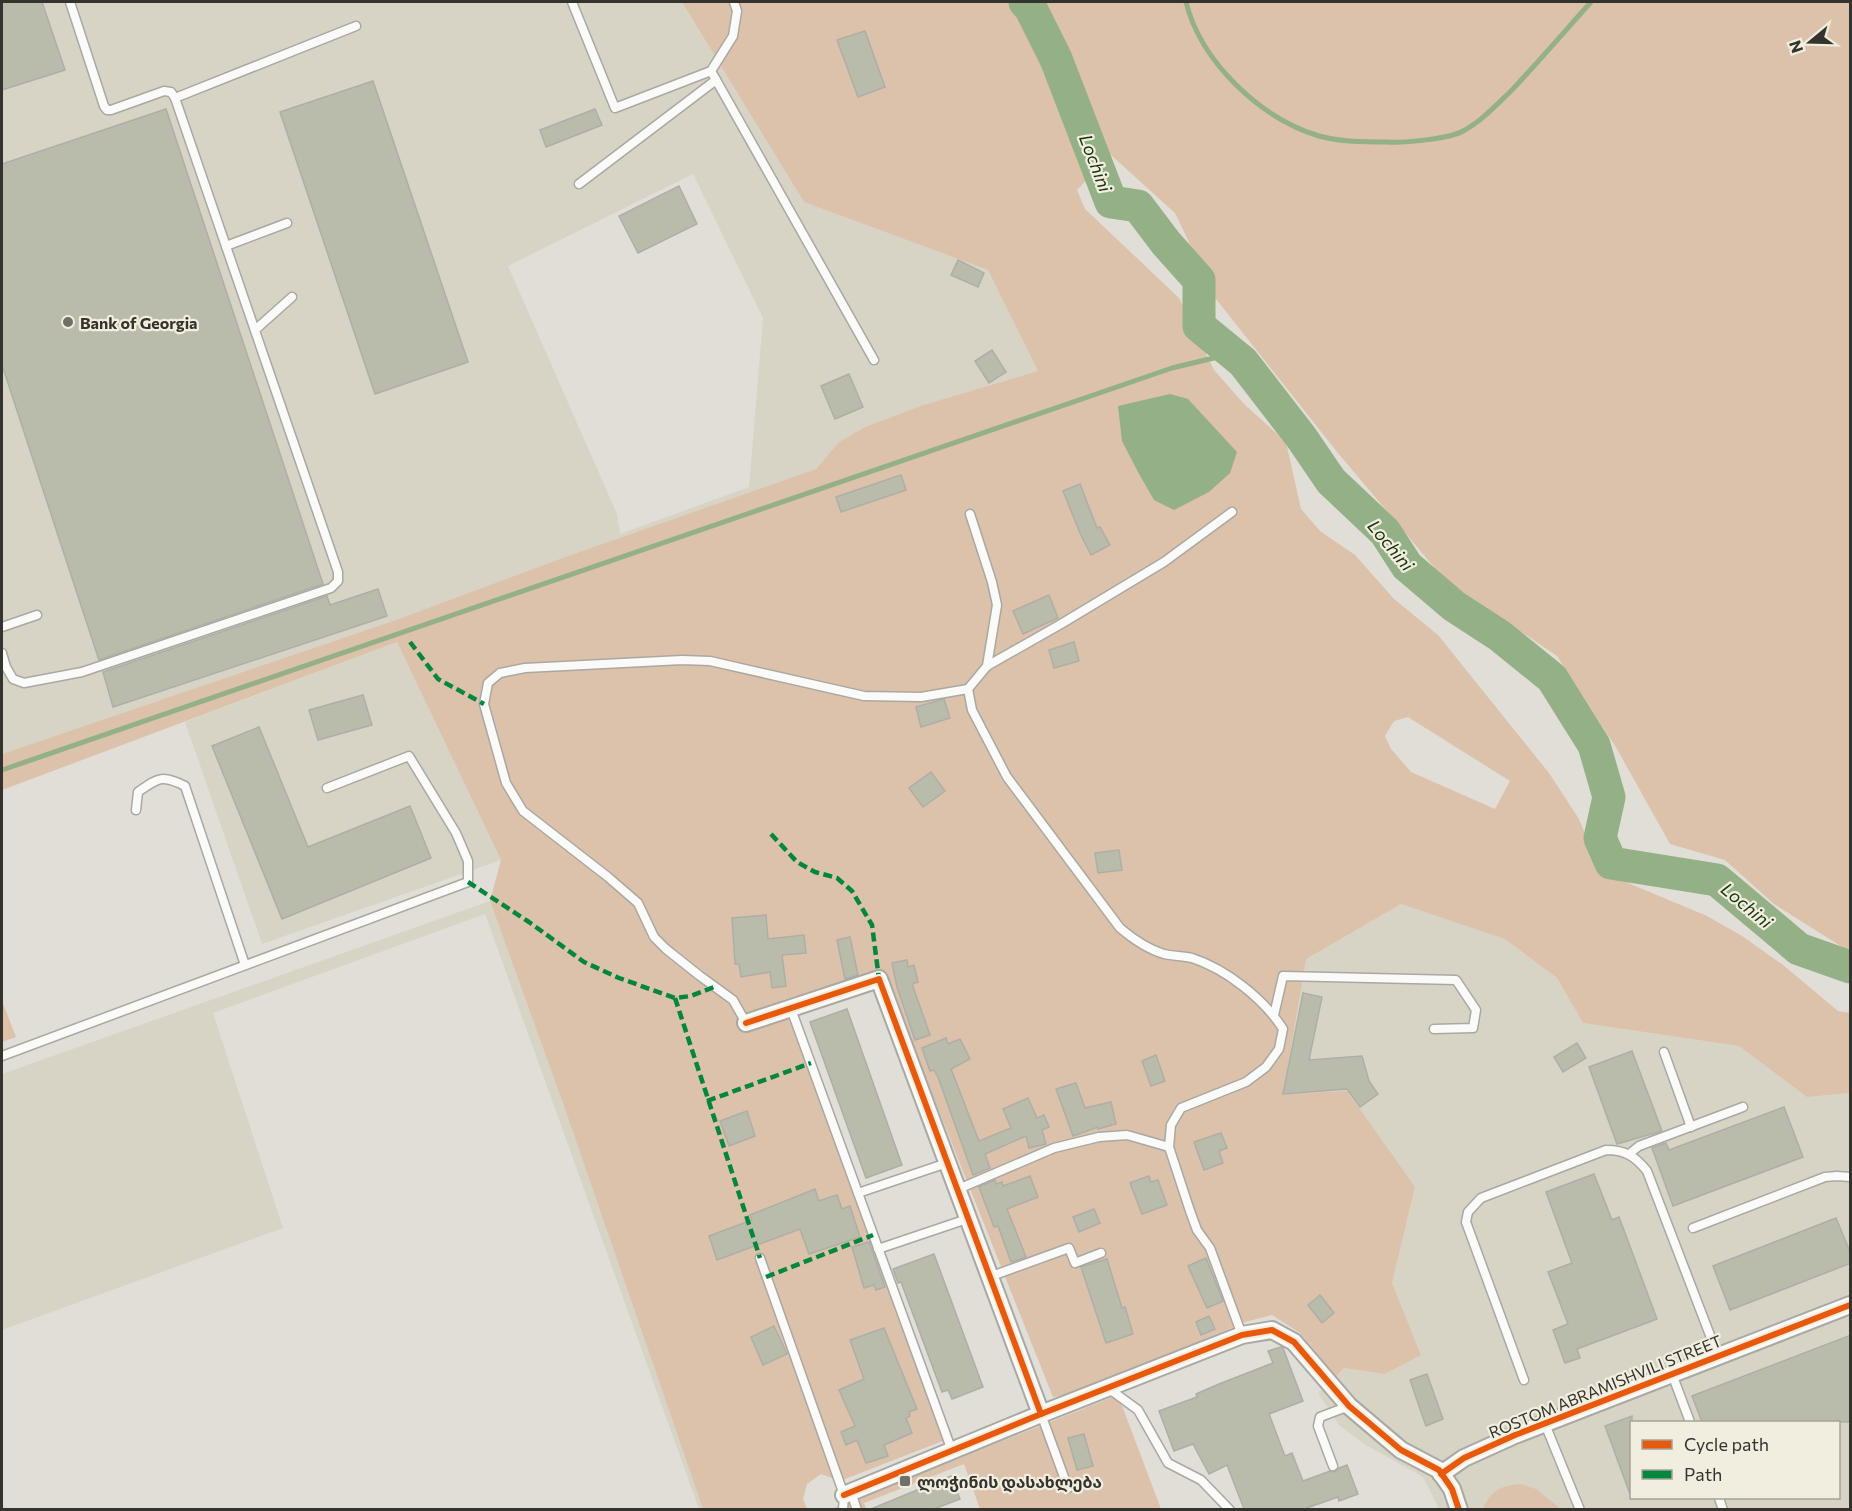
<svg xmlns="http://www.w3.org/2000/svg" width="1852" height="1511" viewBox="0 0 1852 1511" font-family="Commissioner,'Noto Sans Georgian',sans-serif">
  <style>
    .built { fill: #d7d4c6; fill-rule: evenodd }
    .green { fill: #dcc1ab; fill-rule: evenodd }
    .water { fill: #94b086 }
    .lines { fill: none; stroke-linecap: round; stroke-linejoin: round }
    .stream { stroke: #94b086; stroke-width: 5 }
    .river { stroke: #94b086; stroke-width: 33 }
    .building { fill: #babcab; stroke: #aeaea8; stroke-width: 1.5 }
    .lane-casing { stroke: #a9a8a2; stroke-width: 11 }
    .street-casing { stroke: #a9a8a2; stroke-width: 20 }
    .lane { stroke: #fafaf9; stroke-width: 8 }
    .street { stroke: #fafaf9; stroke-width: 16 }
    .quiet { stroke: #00873e; stroke-width: 4.5; stroke-dasharray: 9 4.5; stroke-linecap: butt }
    .cycleway-casing { stroke: #f1eee0; stroke-width: 10 }
    .cycleway { stroke: #e8590c; stroke-width: 6 }
    .poi-dot { fill: #706f69; stroke: #f1eee0; stroke-width: 2 }
    .labels { text-anchor: middle; dominant-baseline: central; stroke-width: 4.5; stroke-linejoin: round; paint-order: stroke }
    .poi-label { font-size: 16px; font-weight: bold; fill: #34332e; stroke: #f1eee0; text-anchor: start }
    .street-label { font-size: 16px; fill: #34332e; stroke: #f1eee0 }
    .water-label { font-size: 18px; font-style: italic; fill: #17330a; stroke: #f1eee0 }
  </style>
  <rect width="100%" height="100%" fill="#e0ded7"/>
  <!-- built -->
  <g class="built">
    <path d="M 2,2 L 682,2 L 804,202 L 988,270 L 1038,371 L 923,405 L 865,427 L 839,442 L 816,469 L 568,556 L 396,620 L 2,754 ZM 693,174 L 763,318 L 749,487 L 620,534 L 617,514 L 508,266 Z"/>
    <polygon points="397,642 501,860 262,944 185,722"/>
    <polygon points="490,901 565,1109 703,1509 699,1509 485,914 213,1013 283,1228 2,1330 2,1074"/>
    <path d="M 1401,904 L 1505,939 L 1557,978 L 1583,1023 L 1739,1046 L 1807,1097 L 1850,1093 L 1850,1509 L 1439,1509 L 1423,1477 L 1364,1444 L 1339,1425 L 1318,1393 L 1344,1368 L 1385,1374 L 1421,1355 L 1392,1283 L 1415,1187 L 1282,1095 L 1305,959 ZM 1632,1422 L 1838,1422 L 1838,1498 L 1632,1498 Z"/>
  </g>
  <!-- green -->
  <g class="green">
    <path d="M 682,2 L 1850,2 L 1850,952 L 1774,904 L 1725,860 L 1670,844 L 1617,749 L 1557,656 L 1444,579 L 1338,453 L 1216,299 L 1175,213 L 1111,155 L 1077,190 L 1085,209 L 1179,298 L 1214,370 L 1245,405 L 1286,442 L 1301,509 L 1320,531 L 1355,555 L 1394,599 L 1438,635 L 1549,773 L 1579,819 L 1594,856 L 1609,875 L 1707,916 L 1742,936 L 1783,965 L 1838,1011 L 1850,1013 L 1850,1093 L 1807,1097 L 1739,1046 L 1583,1023 L 1557,978 L 1505,939 L 1401,904 L 1306,959 L 1283,1094 L 1347,1091 L 1415,1187 L 1392,1283 L 1421,1355 L 1385,1374 L 1344,1368 L 1336,1376 L 1300,1333 L 1272,1315 L 1245,1322 L 1084,1392 L 1053,1397 L 884,973 L 782,1000 L 945,1440 L 840,1481 L 821,1474 L 807,1484 L 803,1499 L 807,1509 L 703,1509 L 565,1109 L 490,901 L 501,860 L 397,642 L 2,790 L 2,754 L 396,620 L 568,556 L 816,469 L 839,442 L 865,427 L 923,405 L 1038,371 L 988,270 L 804,202 ZM 1408,717 L 1510,781 L 1495,809 L 1411,772 L 1391,749 L 1385,736 L 1394,721 Z"/>
    <polygon points="2,1001 16,1037 2,1042"/>
    <polygon points="1118,1395 1161,1509 980,1509 964,1464 864,1503 866,1509 829,1510"/>
    <path d="M 1521,1484 L 1536,1489 L 1561,1509 L 1483,1509 C 1490,1491 1502,1485 1521,1484 Z"/>
  </g>
  <!-- water -->
  <polygon class="water" points="1170,394 1188,399 1237,452 1230,473 1209,492 1174,510 1154,500 1138,472 1122,441 1118,406"/>
  <g class="lines">
    <!-- stream -->
    <g class="stream">
      <path d="M 1186,2 C 1201,62 1260,118 1319,136 C 1340,142 1365,142 1387,142 C 1404,143 1449,139 1463,131 C 1482,121 1497,104 1512,90 C 1539,61 1565,31 1591,2"/>
      <polyline points="2,770 1172,368 1218,357 1243,362"/>
    </g>
    <!-- river -->
    <polyline class="river" points="1025,2 1031,9 1056,59 1111,202 1138,206 1166,243 1199,280 1199,326 1243,362 1301,437 1331,481 1385,532 1407,566 1454,606 1500,636 1552,678 1594,745 1609,797 1600,838 1611,863 1717,880 1799,949 1850,967"/>
  </g>
  <!-- building -->
  <g class="building">
    <polygon points="2,2 42,2 65,70 2,90"/>
    <polygon points="865,31 885,87 858,97 837,40"/>
    <polygon points="373,81 468,362 375,394 280,112"/>
    <polygon points="166,109 323,584 99,660 2,365 2,164"/>
    <polygon points="595,109 602,125 546,147 540,130"/>
    <polygon points="679,186 697,224 638,253 619,216"/>
    <polygon points="958,260 984,273 978,287 951,275"/>
    <polygon points="992,350 1006,372 989,383 975,361"/>
    <polygon points="849,374 863,407 835,419 821,386"/>
    <polygon points="901,475 906,490 841,512 836,497"/>
    <polygon points="1080,484 1097,528 1100,527 1110,545 1091,555 1080,533 1063,491"/>
    <polygon points="378,589 387,616 113,707 103,672 327,596 330,605"/>
    <polygon points="1049,595 1058,618 1023,634 1013,611"/>
    <polygon points="1074,642 1079,661 1054,668 1049,650"/>
    <polygon points="363,695 372,725 318,740 309,710"/>
    <polygon points="944,699 950,718 921,727 916,707"/>
    <polygon points="259,727 308,847 410,806 431,858 282,919 212,746"/>
    <polygon points="931,772 945,791 923,807 909,788"/>
    <polygon points="1119,850 1122,870 1098,873 1095,853"/>
    <polygon points="766,915 768,939 804,935 806,953 782,955 786,986 772,988 770,972 741,977 739,964 735,964 732,918"/>
    <polygon points="850,937 858,975 845,979 837,940"/>
    <polygon points="907,960 908,967 914,965 918,982 912,984 930,1035 915,1040 897,987 892,963"/>
    <polygon points="1303,993 1322,997 1309,1060 1362,1056 1369,1081 1378,1094 1360,1107 1347,1089 1283,1094"/>
    <polygon points="847,1009 902,1165 866,1178 810,1022"/>
    <polygon points="946,1038 948,1044 960,1039 970,1059 951,1069 979,1141 1011,1128 1003,1109 1028,1098 1037,1118 1044,1115 1049,1127 1042,1130 1046,1144 1029,1148 1026,1136 985,1154 990,1168 973,1175 938,1077 934,1070 930,1071 922,1048"/>
    <polygon points="1577,1043 1586,1058 1563,1072 1554,1057"/>
    <polygon points="1632,1051 1662,1131 1617,1144 1589,1067"/>
    <polygon points="1156,1055 1165,1081 1151,1086 1142,1061"/>
    <polygon points="1076,1083 1085,1108 1111,1102 1116,1124 1098,1129 1098,1127 1073,1136 1056,1089"/>
    <polygon points="1784,1107 1803,1157 1673,1206 1652,1148 1666,1143 1669,1150"/>
    <polygon points="747,1111 755,1136 729,1146 720,1121"/>
    <polygon points="1221,1133 1227,1148 1219,1151 1223,1163 1204,1170 1194,1142"/>
    <polygon points="1594,1174 1612,1220 1619,1217 1657,1319 1577,1349 1580,1358 1565,1363 1553,1330 1568,1324 1548,1272 1572,1263 1546,1192"/>
    <polygon points="1030,1176 1038,1197 1007,1209 1026,1257 1011,1262 998,1226 994,1227 979,1187 995,1180 996,1184 1002,1182 1003,1186"/>
    <polygon points="1149,1176 1151,1182 1158,1180 1167,1205 1142,1214 1130,1183"/>
    <polygon points="815,1189 819,1201 837,1195 842,1209 850,1206 860,1237 809,1254 800,1229 717,1260 709,1236 752,1220 750,1215"/>
    <polygon points="1094,1209 1100,1223 1079,1232 1073,1217"/>
    <polygon points="1836,1218 1851,1254 1851,1263 1730,1310 1713,1266"/>
    <polygon points="869,1242 885,1287 876,1290 874,1285 864,1288 852,1247"/>
    <polygon points="934,1254 983,1387 952,1399 948,1390 942,1392 901,1282 898,1283 893,1269"/>
    <polygon points="1206,1258 1223,1301 1207,1308 1188,1266"/>
    <polygon points="1107,1259 1122,1308 1125,1307 1133,1334 1106,1343 1081,1267"/>
    <polygon points="1320,1295 1334,1313 1322,1323 1308,1305"/>
    <polygon points="1209,1316 1215,1329 1201,1335 1196,1322"/>
    <polygon points="774,1326 787,1354 763,1365 751,1337"/>
    <polygon points="884,1328 917,1409 909,1412 910,1416 906,1418 912,1433 884,1445 888,1456 866,1463 857,1440 846,1445 841,1432 855,1426 839,1390 864,1379 850,1340"/>
    <polygon points="1851,1335 1851,1422 1702,1422 1692,1396"/>
    <polygon points="1281,1347 1283,1348 1303,1401 1269,1414 1285,1456 1292,1453 1303,1481 1330,1471 1335,1472 1339,1468 1347,1465 1358,1494 1339,1501 1338,1497 1304,1509 1244,1509 1227,1465 1209,1474 1193,1444 1174,1451 1159,1411 1197,1397 1196,1394 1219,1384 1273,1363 1268,1351"/>
    <polygon points="1427,1374 1443,1419 1426,1426 1410,1380"/>
    <polygon points="1632,1416 1632,1493 1630,1494 1605,1426"/>
    <polygon points="1084,1434 1093,1466 1077,1470 1068,1438"/>
    <polygon points="951,1476 960,1499 934,1509 871,1509"/>
  </g>
  <g class="lines">
    <defs>
      <g id="lane">
        <polyline points="572,2 615,108 711,71 733,36 737,11 734,2"/>
        <polyline points="711,71 874,360"/>
        <polyline points="175,98 356,26"/>
        <polyline points="579,184 716,80"/>
        <polyline points="226,246 287,223"/>
        <polyline points="255,330 292,297"/>
        <path d="M 1232,512 L 1164,562 L 1061,624 L 987,666 L 968,689 L 972,710 L 1007,777 L 1120,928 C 1133,939 1147,949 1164,954 C 1173,956 1183,956 1192,958 C 1226,969 1264,999 1283,1029 L 1279,1049 L 1266,1067 L 1246,1082 L 1181,1108 L 1171,1125 L 1169,1147 L 1190,1211 L 1197,1230 L 1210,1248 L 1242,1335"/>
        <polyline points="970,514 992,582 997,605 987,666"/>
        <polyline points="2,627 37,615"/>
        <polyline points="2,653 6,667 13,679 24,683 82,672 331,588 338,581 338,572 175,98 171,92 164,91 111,110 107,110 104,106 70,2"/>
        <path d="M 136,810 L 138,792 C 158,778 162,774 185,786 L 245,965"/>
        <polyline points="791,1009 952,1451"/>
        <polyline points="1274,1015 1283,976 1456,980 1476,1010 1473,1028 1434,1029"/>
        <polyline points="746,1023 733,1000 700,976 666,949 654,937 638,903 608,877 523,811 506,783 484,704 488,683 500,673 525,668 682,660 710,661 864,696 921,697 968,689"/>
        <polyline points="1664,1052 1691,1127"/>
        <polyline points="2,1056 468,882 468,861 456,833 409,756 327,788"/>
        <polyline points="1629,1154 1639,1146 1743,1107"/>
        <polyline points="956,1190 1054,1148 1099,1137 1127,1135 1169,1147"/>
        <polyline points="858,1193 947,1163"/>
        <polyline points="1693,1228 1825,1177 1837,1176 1850,1177"/>
        <polyline points="878,1249 967,1219"/>
        <polyline points="760,1258 844,1495 843,1510"/>
        <polyline points="989,1277 1069,1248 1075,1263 1101,1253"/>
        <polyline points="1672,1374 1690,1422"/>
        <path d="M 1524,1380 L 1466,1222 L 1468,1212 L 1481,1198 L 1606,1150 C 1625,1150 1635,1156 1647,1171 L 1718,1356"/>
        <polyline points="1108,1388 1138,1410 1168,1463 1201,1480 1230,1510"/>
        <polyline points="1041,1414 1068,1488"/>
        <polyline points="1545,1424 1580,1510"/>
        <polyline points="1333,1466 1318,1426 1320,1417 1349,1406"/>
        <polyline points="851,1492 857,1510"/>
        <polyline points="1719,1498 1723,1510"/>
      </g>
      <g id="street">
        <polyline points="746,1023 879,979 1041,1414"/>
        <polyline points="1441,1474 1464,1458 1515,1435 1850,1305"/>
        <polyline points="844,1495 1041,1414 1242,1335 1272,1330 1294,1342 1349,1406 1401,1450 1439,1470 1452,1489 1459,1510"/>
      </g>
    </defs>
    <!-- lane casing -->
    <use href="#lane" class="lane-casing"/>
    <!-- street casing -->
    <use href="#street" class="street-casing"/>
    <!-- lane -->
    <use href="#lane" class="lane"/>
    <!-- street -->
    <use href="#street" class="street"/>
    <!-- quiet -->
    <g class="quiet">
      <polyline points="410,642 438,679 484,704"/>
      <polyline points="771,834 797,862 815,872 837,878 852,891 872,925 879,979"/>
      <polyline points="468,882 529,922 584,962 619,978 675,998 691,996 714,987"/>
      <polyline points="675,998 760,1258"/>
      <polyline points="707,1101 811,1063"/>
      <polyline points="766,1277 873,1235"/>
    </g>
    <defs>
      <g id="cycleway">
        <polyline points="746,1023 879,979 1041,1414"/>
        <polyline points="1441,1474 1464,1458 1515,1435 1850,1305"/>
        <polyline points="844,1495 1041,1414 1242,1335 1272,1330 1294,1342 1349,1406 1401,1450 1439,1470 1452,1489 1459,1510"/>
      </g>
    </defs>
    <!-- cycleway casing -->
    <use href="#cycleway" class="cycleway-casing"/>
    <!-- cycleway -->
    <use href="#cycleway" class="cycleway"/>
  </g>
  <!-- markers -->
  <g class="poi-dot">
    <circle cx="68" cy="322" r="6"/>
    <rect x="899" y="1475" width="12" height="12" rx="3"/>
  </g>
  <g class="labels">
    <!-- poi labels -->
    <g class="poi-label">
      <text x="80" y="322">Bank of Georgia</text>
      <text x="917" y="1481">ლოჭინის დასახლება</text>
    </g>
    <!-- street labels -->
    <g class="street-label">
      <text transform="translate(1605 1386) rotate(-22)">ROSTOM ABRAMISHVILI STREET</text>
    </g>
    <!-- water labels -->
    <g class="water-label">
      <text transform="translate(1096 163) rotate(69)">Lochini</text>
      <text transform="translate(1391 545) rotate(50)">Lochini</text>
      <text transform="translate(1747 905) rotate(40)">Lochini</text>
    </g>
  </g>
  <!-- border -->
  <rect width="1852" height="1511" fill="none" stroke="#34332e" stroke-width="6"/>
  <!-- legend -->
  <rect x="1630" y="1421" width="210" height="78" fill="#f1eee0" stroke="#a5a399" stroke-width="1.5"/>
  <rect x="1642" y="1440" width="30" height="9" fill="#e8590c" stroke="#a5a399" stroke-width="1.5"/>
  <text x="1684" y="1451" font-size="18" fill="#34332e">Cycle path</text>
  <rect x="1642" y="1470" width="30" height="9" fill="#00873e" stroke="#a5a399" stroke-width="1.5"/>
  <text x="1684" y="1481" font-size="18" fill="#34332e">Path</text>
  <!-- north arrow -->
  <g transform="translate(1810 42) rotate(251)" stroke="#f1eee0" stroke-width="4.5" paint-order="stroke">
  <path d="M0-4.5L10 22L0 15L-10 22Z" fill="#34332e"/>
  <text y="-9" font-size="16" font-weight="bold" text-anchor="middle" fill="#34332e">N</text>
  </g>
</svg>
